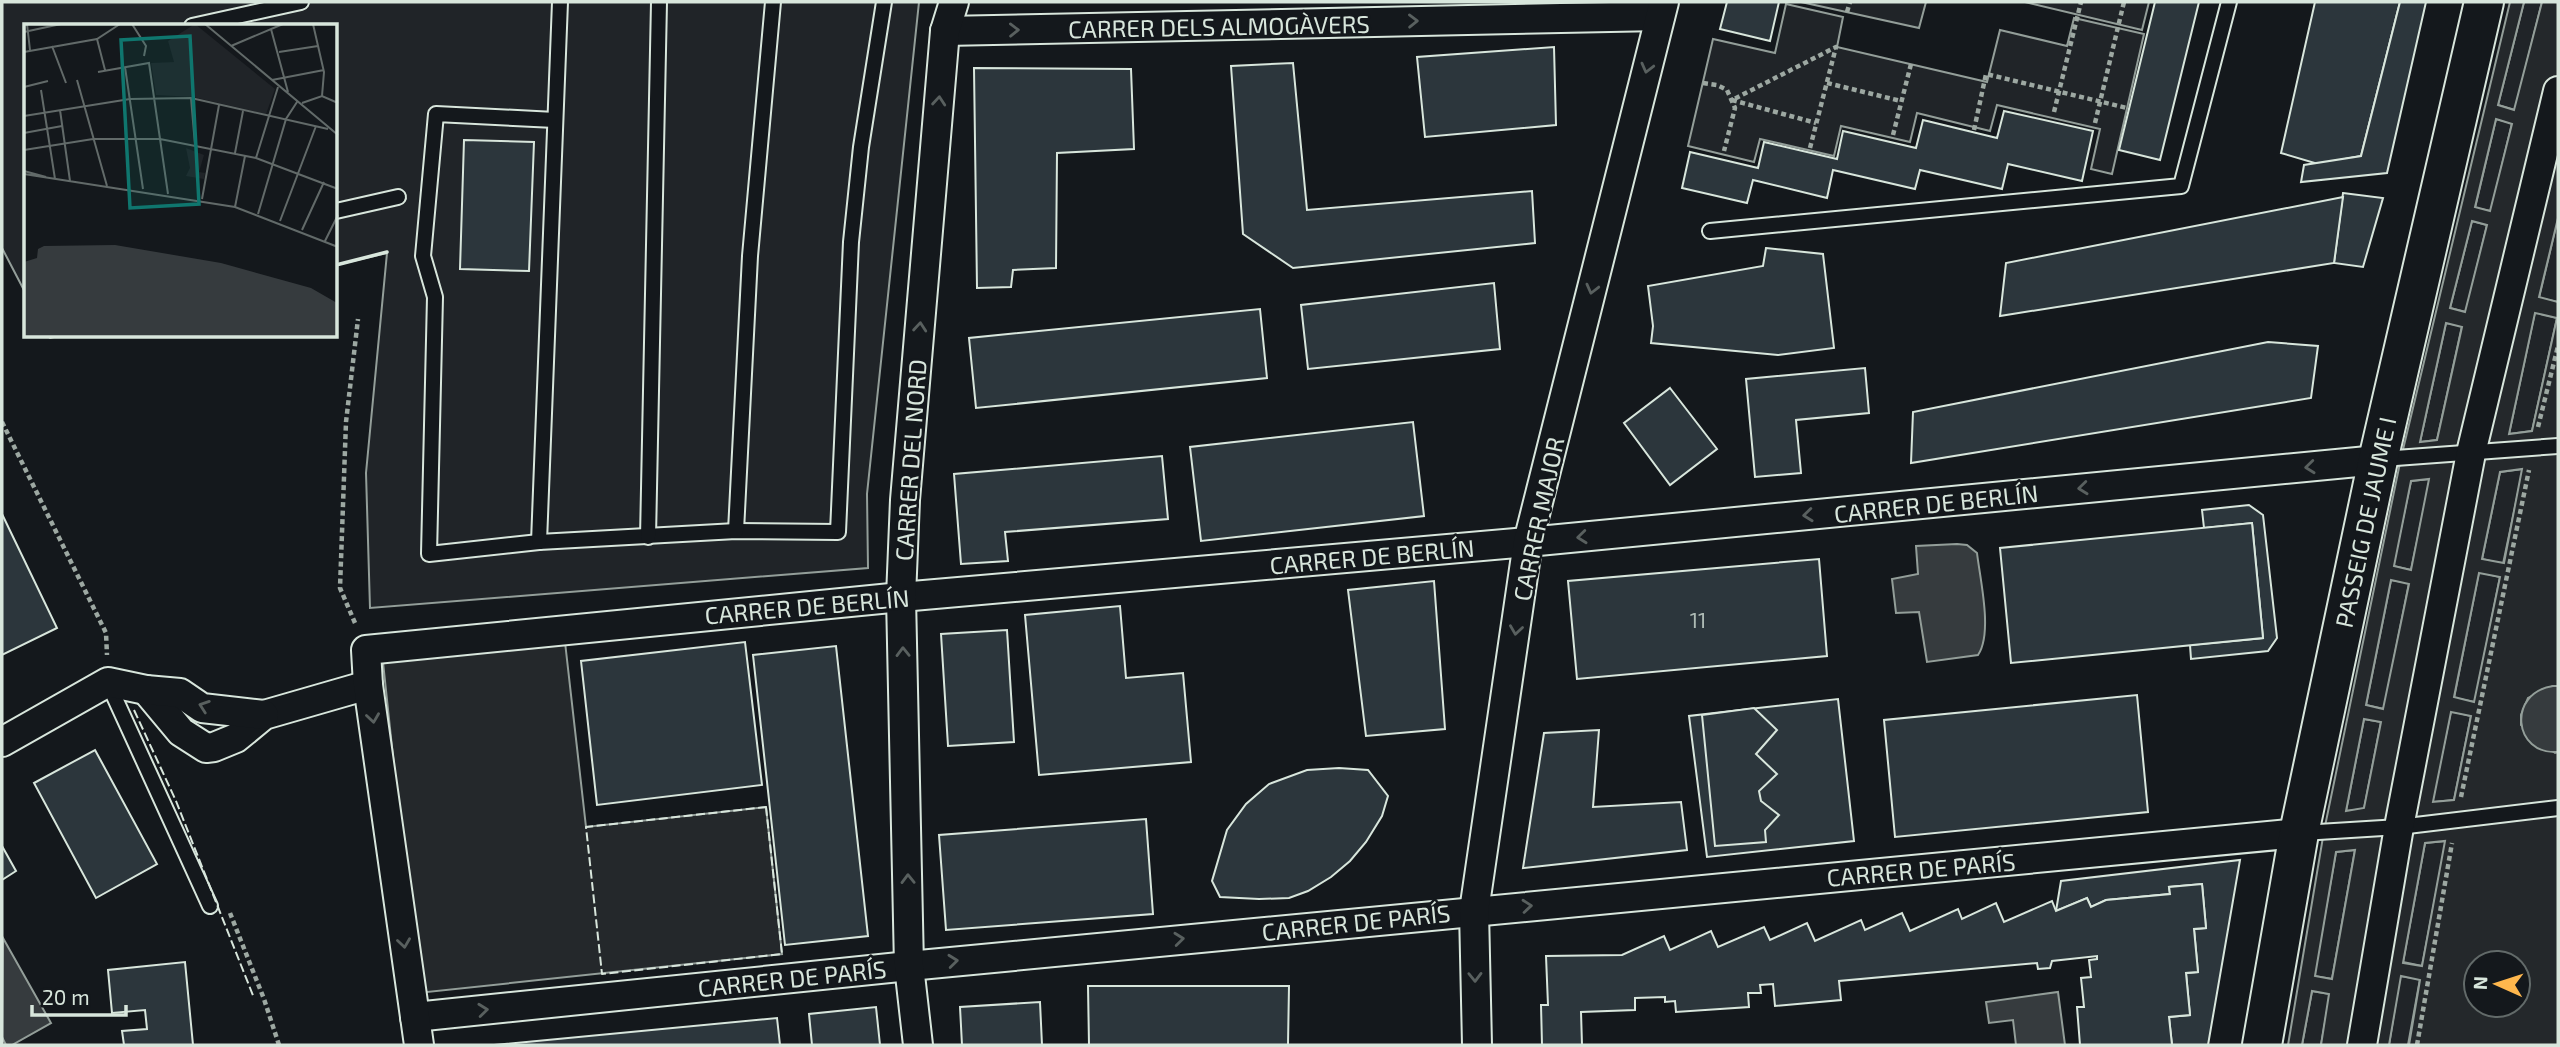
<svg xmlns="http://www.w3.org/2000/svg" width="2560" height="1047" viewBox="0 0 2560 1047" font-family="'Exo 2',sans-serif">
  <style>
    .green { fill: #202428; stroke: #939e99; stroke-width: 2 }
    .parking { fill: #24282b; stroke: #939e99; stroke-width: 2; fill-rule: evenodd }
    .water { fill: #363b3e; stroke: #939e99; stroke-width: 2 }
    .building { fill: #2c363c; stroke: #d8e6dc; stroke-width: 2 }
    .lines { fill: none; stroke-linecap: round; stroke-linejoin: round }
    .lane-casing { stroke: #d8e6dc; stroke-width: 18 }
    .street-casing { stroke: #d8e6dc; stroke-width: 32 }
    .secondary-casing { stroke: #d8e6dc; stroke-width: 42 }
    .path { stroke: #9da8a2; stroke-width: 4.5; stroke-dasharray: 5 3.5; stroke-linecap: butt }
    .lane { stroke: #14181c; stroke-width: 14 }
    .street { stroke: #14181c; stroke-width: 28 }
    .secondary { stroke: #14181c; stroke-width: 38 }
    .fence { stroke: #d8e6dc; stroke-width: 2; stroke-dasharray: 9 3.5; stroke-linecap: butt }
    .wall { stroke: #d8e6dc; stroke-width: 3.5 }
    .oneway { stroke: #59605f }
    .labels { text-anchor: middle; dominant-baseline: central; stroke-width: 5; stroke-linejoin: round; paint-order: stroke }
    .number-label { font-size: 21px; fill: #adbab4 }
    .street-label { font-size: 24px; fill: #d8e6dc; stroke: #14181c }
    .inset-road { fill: none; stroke: #626a69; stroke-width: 2 }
    .view { fill: #0f766e; fill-opacity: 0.15; stroke: #0f766e; stroke-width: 3.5 }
    .inset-edge { fill: none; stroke: #d8e6dc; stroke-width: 3.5 }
  </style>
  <rect width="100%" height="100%" fill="#14181c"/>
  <!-- green -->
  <g class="green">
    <polygon points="2,2 919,2 867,494 868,568 370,608 366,473 387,253 336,265 336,26 26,26 26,294 2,248"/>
    <polygon points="1801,2 1926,2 1919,28"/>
    <polygon points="2025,2 2149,2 2142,30"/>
    <polygon points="2524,2 2542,2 2515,110 2498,105"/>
    <polygon points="1786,4 1843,17 1837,47 1987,82 2000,30 2067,46 2074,18 2144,34 2112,174 2091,169 2100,129 1997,105 1990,131 1917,113 1910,142 1841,126 1834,156 1760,139 1754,162 1688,146 1713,39 1775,53"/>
    <polygon points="2496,119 2512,123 2491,211 2475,208"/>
    <polygon points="2558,218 2558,302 2539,298"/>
    <polygon points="2472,221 2487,225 2466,312 2450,308"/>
    <polygon points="2535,312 2557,318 2532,431 2509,434"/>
    <polygon points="2446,323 2462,326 2437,440 2420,442"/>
    <polygon points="2523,469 2503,564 2482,559 2500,472"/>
    <polygon points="2430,479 2411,570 2393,566 2411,481"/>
    <polygon points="2479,572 2500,577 2475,702 2454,698"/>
    <polygon points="2391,580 2409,583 2384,709 2366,705"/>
    <polygon points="2451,711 2471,716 2454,800 2432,802"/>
    <polygon points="2364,719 2381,722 2364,809 2346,811"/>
    <polygon points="2446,841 2422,966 2403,962 2425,843"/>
    <polygon points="2355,850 2332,979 2314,976 2336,852"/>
    <polygon points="2400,976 2420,979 2408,1045 2389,1045"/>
    <polygon points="2312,991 2330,994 2321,1045 2302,1045"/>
  </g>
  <!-- parking -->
  <g class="parking">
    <path d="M 2510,2 L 2524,2 L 2498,105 L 2514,110 L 2542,2 L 2558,2 L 2558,218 L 2539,297 L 2558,302 L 2558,686 L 2553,686 L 2528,698 L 2521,715 L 2521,725 L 2555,753 L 2558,752 L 2558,1045 L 2409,1045 L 2420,980 L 2401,976 L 2389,1045 L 2321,1045 L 2329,994 L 2312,991 L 2302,1045 L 2288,1045 L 2324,831 L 2401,458 ZM 2496,119 L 2512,124 L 2490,211 L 2475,207 ZM 2472,221 L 2487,225 L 2465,312 L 2450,308 ZM 2535,313 L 2557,318 L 2532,431 L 2509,434 ZM 2446,323 L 2462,327 L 2437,440 L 2420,442 ZM 2522,469 L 2504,563 L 2482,559 L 2500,472 ZM 2429,479 L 2411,570 L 2394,566 L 2411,481 ZM 2479,573 L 2500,577 L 2474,702 L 2454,697 ZM 2391,580 L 2409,584 L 2383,709 L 2366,705 ZM 2451,712 L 2471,716 L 2454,800 L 2433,802 ZM 2364,719 L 2381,722 L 2364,808 L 2346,811 ZM 2445,841 L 2422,966 L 2403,963 L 2425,843 ZM 2355,850 L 2332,979 L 2315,976 L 2336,852 ZM 2476,963 L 2518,963 L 2518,1005 L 2476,1005 Z"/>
    <polygon points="565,642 586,827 766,807 782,954 418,993 383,662"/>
  </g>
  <!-- water -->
  <g class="water">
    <path d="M 1957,544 L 1967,545 L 1977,553 C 1980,579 1993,633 1978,655 L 1927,662 L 1919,612 L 1896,613 L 1892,579 L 1918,574 L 1916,546 Z"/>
    <path d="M 2553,686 L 2558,686 L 2558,752 C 2513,755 2507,693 2553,686 Z"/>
    <polygon points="3,938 51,1023 12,1045 6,1045 2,1037"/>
    <polygon points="2058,992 2065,1045 2016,1045 2013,1020 1989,1023 1986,1002"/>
  </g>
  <!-- building -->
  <g class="building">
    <polygon points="1727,2 1779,2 1770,41 1720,29"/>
    <polygon points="2155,2 2199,2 2160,160 2119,150"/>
    <polygon points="2315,2 2400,2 2361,156 2318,164 2281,153"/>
    <polygon points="2400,2 2426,2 2387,173 2301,182 2304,165 2361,156"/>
    <polygon points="1554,47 1556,125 1425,137 1417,57"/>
    <polygon points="1293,63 1307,210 1532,191 1535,243 1293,268 1243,234 1231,66"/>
    <polygon points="974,68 1131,69 1134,149 1057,153 1056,268 1013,270 1011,287 977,288"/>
    <polygon points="2004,111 2093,131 2082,181 2008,164 2002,189 1920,170 1915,189 1833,170 1827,198 1753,180 1747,203 1682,188 1690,152 1758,168 1764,142 1837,159 1843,131 1916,148 1923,120 1997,138"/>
    <polygon points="464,140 534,142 529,271 460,269"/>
    <polygon points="2343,193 2383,198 2363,267 2334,263"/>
    <polygon points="2343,197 2334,263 2000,316 2006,263"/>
    <polygon points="1766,248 1823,254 1834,348 1778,355 1651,343 1653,326 1648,286 1763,266"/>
    <polygon points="1494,283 1500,349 1308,369 1301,305"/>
    <polygon points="1260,309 1267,378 976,408 969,338"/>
    <polygon points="2268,342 2318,346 2311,398 1911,463 1913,412"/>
    <polygon points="1865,368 1869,413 1796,420 1801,473 1755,477 1746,379"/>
    <polygon points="1670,388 1717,449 1670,485 1624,423"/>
    <polygon points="1413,422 1424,516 1201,541 1190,447"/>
    <polygon points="1162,456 1168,519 1005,532 1008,561 961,564 954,474"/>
    <polygon points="2249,505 2263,515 2277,638 2268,651 2191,659 2190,645 2263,638 2252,523 2204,528 2202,510"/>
    <polygon points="2,514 57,628 2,655"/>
    <polygon points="2252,523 2263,638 2011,663 2000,548"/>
    <polygon points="1819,559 1827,656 1577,679 1568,581"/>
    <polygon points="1434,581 1445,729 1366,736 1348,590"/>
    <polygon points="1120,606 1126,678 1183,673 1191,762 1039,775 1025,615"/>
    <polygon points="1007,630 1014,742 948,746 941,634"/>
    <polygon points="745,642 762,785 597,805 581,661"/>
    <polygon points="836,646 868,936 785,945 753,655"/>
    <polygon points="2137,695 2148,812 1895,837 1884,720"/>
    <polygon points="1838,699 1854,841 1707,857 1689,716"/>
    <polygon points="1754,708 1777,730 1756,754 1777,774 1759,791 1761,801 1779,815 1765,830 1766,842 1715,846 1702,715"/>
    <polygon points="1599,730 1593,807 1681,802 1687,850 1523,868 1544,733"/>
    <polygon points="95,750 157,864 96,898 34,783"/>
    <polygon points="1339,768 1368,770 1388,796 1382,816 1366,842 1350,861 1331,877 1308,891 1289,898 1259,899 1220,897 1212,881 1227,830 1246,804 1269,784 1307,770"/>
    <polygon points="1146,819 1153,914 946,930 939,835"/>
    <polygon points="2,846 16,871 2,880"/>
    <polygon points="2240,860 2208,1045 2172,1045 2169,1017 2190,1015 2186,973 2198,972 2194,929 2206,928 2202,884 2169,887 2170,894 2106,900 2091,907 2087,898 2056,911 2061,881"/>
    <polygon points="2202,884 2206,928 2194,929 2198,972 2186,973 2190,1015 2169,1017 2172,1045 2080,1045 2077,1007 2084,1007 2081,978 2091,977 2089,960 2097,959 2097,956 2052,961 2050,968 2038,969 2037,963 1839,981 1841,1000 1775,1006 1773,984 1760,985 1761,993 1748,993 1749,1007 1676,1012 1675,1001 1665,1002 1665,997 1635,998 1635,1010 1581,1012 1582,1045 1542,1045 1541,1005 1548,1005 1546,956 1622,955 1664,936 1670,950 1711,931 1718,947 1764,927 1770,940 1807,923 1815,941 1861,920 1865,930 1902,913 1910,931 1958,909 1962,919 1996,903 2004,922 2052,901 2056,911 2087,898 2091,907 2106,900 2170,894 2169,887"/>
    <polygon points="185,962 193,1045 124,1045 122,1031 147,1029 145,1010 112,1013 108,970"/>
    <polygon points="1088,986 1289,986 1288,1045 1089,1045"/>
    <polygon points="1040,1002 1042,1045 962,1045 960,1007"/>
    <polygon points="876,1007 880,1045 812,1045 809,1014"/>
    <polygon points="777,1018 780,1045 494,1045"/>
  </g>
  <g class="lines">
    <defs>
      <g id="lane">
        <polyline points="192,26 301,2"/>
        <polyline points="555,120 436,114 423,256 435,297 429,554 539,542 736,531 838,532 851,242 861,147 884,2"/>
        <polyline points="336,211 398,197"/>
        <polyline points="1710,231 2181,186 2229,2"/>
        <polyline points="2382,459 2558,446"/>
        <polyline points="736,531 750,256 773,2"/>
        <polyline points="648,537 659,2"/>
        <polyline points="539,542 560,2"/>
        <polyline points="108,683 210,906"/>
        <polyline points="2302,833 2399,827 2558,808"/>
      </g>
      <g id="street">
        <polyline points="945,31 1660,16"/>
        <polyline points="146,690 181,732 206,748 214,747 236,738 264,715 368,685"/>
        <polyline points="2,742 108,682 146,690 180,693 202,708 264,715"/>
        <polyline points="415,1017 909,966 2299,833"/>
        <polyline points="419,1045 368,685 366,650 901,597 1528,542 2378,460"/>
        <polyline points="918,1045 909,966 901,597 905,500 945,31 954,2"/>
        <polyline points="1477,1045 1474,911 1528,542 1664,2"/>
        <polyline points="2362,1045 2399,827 2471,453 2558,91"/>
      </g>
      <polyline id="secondary" points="2262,1045 2299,833 2378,460 2484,2"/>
    </defs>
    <!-- lane casing -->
    <use href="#lane" class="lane-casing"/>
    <!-- street casing -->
    <use href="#street" class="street-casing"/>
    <!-- secondary casing -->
    <use href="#secondary" class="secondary-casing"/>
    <!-- path -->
    <g class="path">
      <polyline points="1847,12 1850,2"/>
      <polyline points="1703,83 1717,85 1727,90 1735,108 1724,151"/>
      <polyline points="1827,83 1901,101"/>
      <polyline points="2054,112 2081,2"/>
      <polyline points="2095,123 2124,2"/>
      <polyline points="1974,130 1986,74 2127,108"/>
      <polyline points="1893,135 1911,64"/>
      <polyline points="1810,148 1836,47 1732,100 1816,123"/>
      <polyline points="2,422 106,633 107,655"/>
      <polyline points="2538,427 2558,346"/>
      <polyline points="355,623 340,588 346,422 358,319"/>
      <polyline points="2461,797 2529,470"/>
      <polyline points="230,913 264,999 279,1045"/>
      <polyline points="2417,1045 2452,843"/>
    </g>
    <!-- lane -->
    <use href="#lane" class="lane"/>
    <!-- street -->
    <use href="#street" class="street"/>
    <!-- secondary -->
    <use href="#secondary" class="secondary"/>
    <!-- fence -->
    <g class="fence">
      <polyline points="134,710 176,801 254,998"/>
      <polygon points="766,807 782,954 602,974 586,827"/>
    </g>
    <!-- wall -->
    <g class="wall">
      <polyline points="336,265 387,252"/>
      <polyline points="50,337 55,336"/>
    </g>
  </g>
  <!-- one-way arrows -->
  <defs><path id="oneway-chevron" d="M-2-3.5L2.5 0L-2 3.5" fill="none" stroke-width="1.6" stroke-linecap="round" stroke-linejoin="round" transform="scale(1.75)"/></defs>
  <g class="oneway">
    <use href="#oneway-chevron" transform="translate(1413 21) rotate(-1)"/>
    <use href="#oneway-chevron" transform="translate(1014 30) rotate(-1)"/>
    <use href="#oneway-chevron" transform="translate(1647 68) rotate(104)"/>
    <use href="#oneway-chevron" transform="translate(939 101) rotate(-85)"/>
    <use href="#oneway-chevron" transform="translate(1592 289) rotate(104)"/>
    <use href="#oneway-chevron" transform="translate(920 327) rotate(-85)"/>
    <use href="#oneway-chevron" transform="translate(2310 467) rotate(174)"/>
    <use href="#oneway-chevron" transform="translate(2083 488) rotate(174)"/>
    <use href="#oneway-chevron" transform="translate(1808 515) rotate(174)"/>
    <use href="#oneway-chevron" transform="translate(1582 537) rotate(174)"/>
    <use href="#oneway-chevron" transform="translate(1516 630) rotate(98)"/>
    <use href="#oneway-chevron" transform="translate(903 652) rotate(-91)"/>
    <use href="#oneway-chevron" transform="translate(204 706) rotate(-161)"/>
    <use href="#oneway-chevron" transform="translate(373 718) rotate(82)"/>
    <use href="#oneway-chevron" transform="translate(908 879) rotate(-91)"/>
    <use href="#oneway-chevron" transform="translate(1527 906) rotate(-5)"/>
    <use href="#oneway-chevron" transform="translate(1179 939) rotate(-6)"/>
    <use href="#oneway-chevron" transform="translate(404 943) rotate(82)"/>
    <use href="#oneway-chevron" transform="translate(953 961) rotate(-6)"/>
    <use href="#oneway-chevron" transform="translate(1475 977) rotate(89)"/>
    <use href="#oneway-chevron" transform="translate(483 1010) rotate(-6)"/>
  </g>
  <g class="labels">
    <!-- number labels -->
    <g class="number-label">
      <text x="1698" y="619">11</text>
    </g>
    <!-- street labels -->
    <g class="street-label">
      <text transform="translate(1219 26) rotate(-1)">CARRER DELS ALMOGÀVERS</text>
      <text transform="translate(910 460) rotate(-86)">CARRER DEL NORD</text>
      <text transform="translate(1936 503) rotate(-6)">CARRER DE BERLÍN</text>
      <text transform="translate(1538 519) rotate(-78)">CARRER MAJOR</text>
      <text transform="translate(2365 522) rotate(-78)">PASSEIG DE JAUME I</text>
      <text transform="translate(1372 556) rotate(-5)">CARRER DE BERLÍN</text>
      <text transform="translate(807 606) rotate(-5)">CARRER DE BERLÍN</text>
      <text transform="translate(1921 869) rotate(-5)">CARRER DE PARÍS</text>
      <text transform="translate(1356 922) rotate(-6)">CARRER DE PARÍS</text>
      <text transform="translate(792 978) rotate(-6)">CARRER DE PARÍS</text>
    </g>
  </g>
  <!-- overview -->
  <g transform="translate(24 24)">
    <rect width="313" height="313" fill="#14181c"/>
    <path d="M 171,0 L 251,65 L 242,90 L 169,73 L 132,71 L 127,39 L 150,38 L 144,17 ZM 162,124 L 180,131 L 175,148 L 181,149 L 180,155 L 162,152 L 166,144 Z" fill="#202428"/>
    <path d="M 91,221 L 197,239 L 287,264 L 313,279 L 313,313 L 0,313 L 0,238 L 13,234 L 14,225 L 20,222 Z" fill="#363b3e"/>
    <path class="inset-road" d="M 3,0 L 6,26M 108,0 L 122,22 L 120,32M 181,0 L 314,111M 289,0 L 300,48 L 298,72M 247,5 L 264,68M 0,8 L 37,0M 73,15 L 81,46M 28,22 L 42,59M 207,22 L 259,0M 0,28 L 73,15 L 96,0M 255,28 L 294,22M 101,43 L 119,165M 74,48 L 125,39 L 144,170M 53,56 L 83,162M 248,56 L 300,46M 0,63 L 24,57M 17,66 L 31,155M 167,74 L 171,121M 278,79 L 298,72 L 314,79M 36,86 L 46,157M 0,92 L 106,75 L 167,74 L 304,105M 0,109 L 38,102M 0,126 L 69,115 L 136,115 L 232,134 L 314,165M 211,129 L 219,87M 232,134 L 254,63M 0,147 L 22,153M 0,150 L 211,183 L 314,223M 178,175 L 195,81M 211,183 L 221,132M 234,190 L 262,95 L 273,78M 256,197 L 292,102M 278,206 L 300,158M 301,217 L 314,191"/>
    <path class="view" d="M 166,12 L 175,180 L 106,184 L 97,16 Z"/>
    <rect width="313" height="313" class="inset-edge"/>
  </g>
  <!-- border -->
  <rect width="2560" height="1047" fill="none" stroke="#d8e6dc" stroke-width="7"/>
  <!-- north arrow -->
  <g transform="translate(2497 984) rotate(273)"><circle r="33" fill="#14181c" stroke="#626a69" stroke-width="2"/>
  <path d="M0-5L12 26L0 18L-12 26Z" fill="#ffb74d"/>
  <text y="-10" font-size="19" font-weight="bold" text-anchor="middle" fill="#d8e6dc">N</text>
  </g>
  <!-- scale -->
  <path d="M32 1005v10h94v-10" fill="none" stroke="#d8e6dc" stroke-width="3.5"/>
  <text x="42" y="1005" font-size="21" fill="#d8e6dc" stroke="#14181c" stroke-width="5" paint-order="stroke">20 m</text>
</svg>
